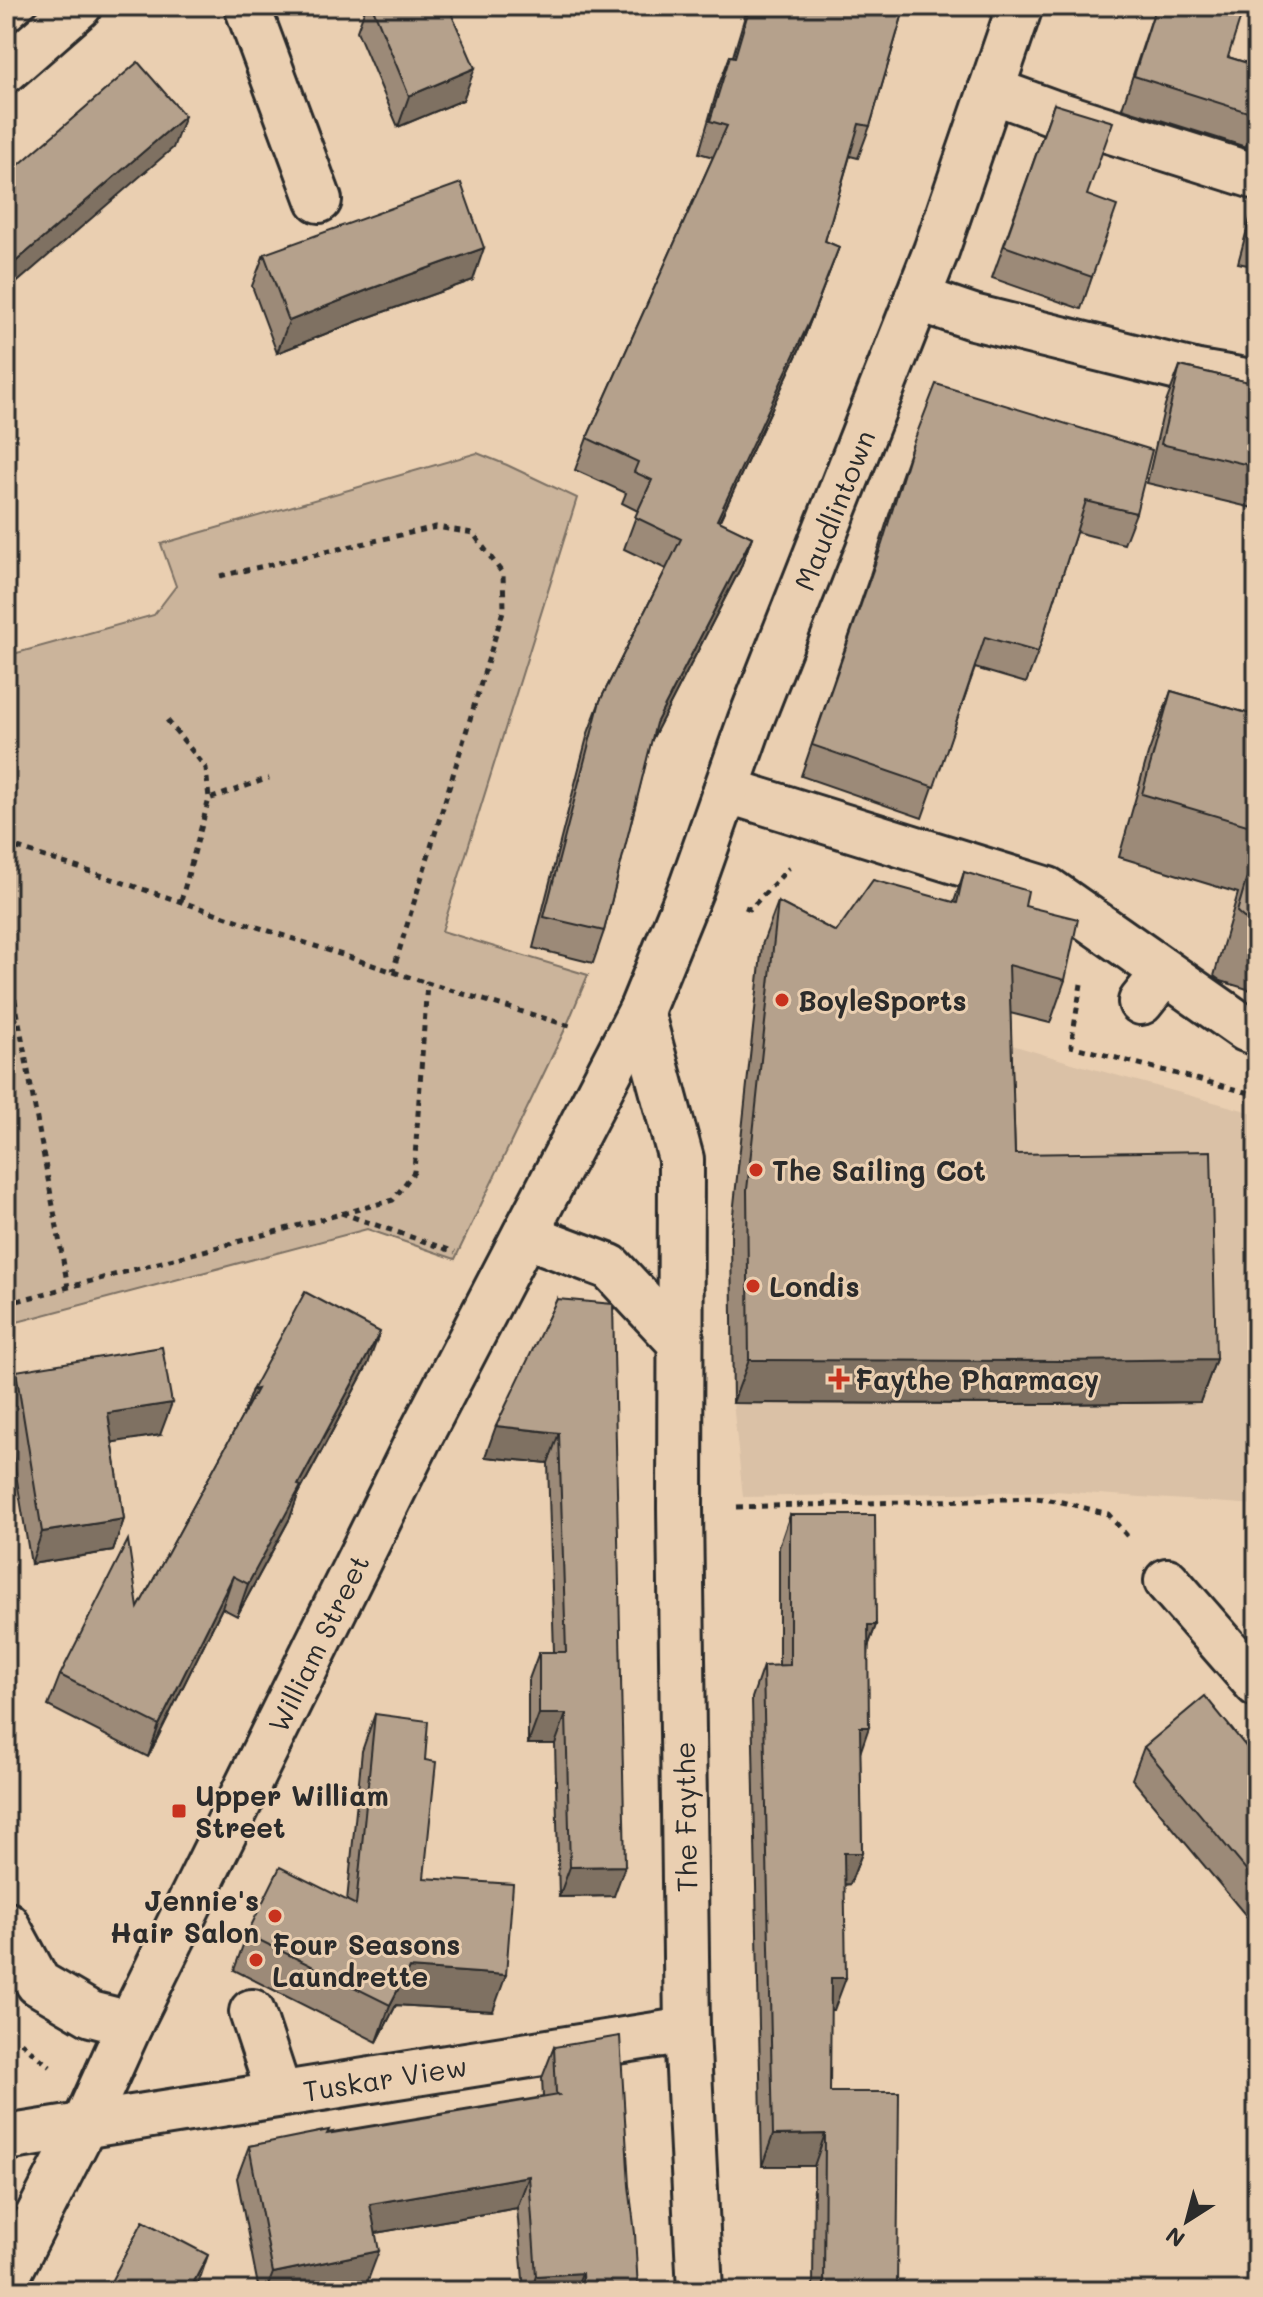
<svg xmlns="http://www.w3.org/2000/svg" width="1263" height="2297" viewBox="0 0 1263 2297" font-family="Mali,sans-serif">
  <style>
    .built { fill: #dac1a6 }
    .green { fill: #cbb49b; stroke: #7b7063; stroke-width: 2 }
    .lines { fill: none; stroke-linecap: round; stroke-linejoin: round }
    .minor-casing { stroke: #2b2b2b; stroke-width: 50 }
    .major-casing { stroke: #2b2b2b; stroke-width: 50 }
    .path { stroke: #2b2b2b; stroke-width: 5; stroke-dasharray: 6 6; stroke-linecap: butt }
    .minor { stroke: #eacfb1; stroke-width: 44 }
    .major { stroke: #eacfb1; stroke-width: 44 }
    .wall { fill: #9c8a78; stroke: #2b2b2b; stroke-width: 2 }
    .shaded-wall { fill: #7f7162; stroke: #2b2b2b; stroke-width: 2 }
    .building { fill: #b5a18c; stroke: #2b2b2b; stroke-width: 2 }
    .poi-dot { fill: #c8321e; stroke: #eacfb1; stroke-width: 3 }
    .labels { text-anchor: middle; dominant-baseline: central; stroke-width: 6; stroke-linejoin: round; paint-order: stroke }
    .street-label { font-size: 28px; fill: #2b2b2b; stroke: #eacfb1 }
    .poi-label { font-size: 28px; font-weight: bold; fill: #2b2b2b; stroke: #eacfb1; text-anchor: start }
  </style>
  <rect width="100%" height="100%" fill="#eacfb1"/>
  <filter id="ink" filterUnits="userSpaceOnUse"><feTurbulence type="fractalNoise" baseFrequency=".0125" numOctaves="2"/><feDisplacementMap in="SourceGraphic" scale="16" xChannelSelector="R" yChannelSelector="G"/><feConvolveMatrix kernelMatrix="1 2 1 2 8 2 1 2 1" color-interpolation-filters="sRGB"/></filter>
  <g filter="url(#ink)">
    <!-- built -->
    <polygon class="built" points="762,945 882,1006 1072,1063 1257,1114 1257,1505 1055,1491 743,1497 733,1403 731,1234"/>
    <!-- green -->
    <polygon class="green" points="477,453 507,465 577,498 442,931 588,975 567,1025 455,1259 367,1229 6,1325 6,656 154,615 176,586 161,544"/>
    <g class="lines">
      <defs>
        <g id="minor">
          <polyline points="247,6 319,200"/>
          <polyline points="6,70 79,6"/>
          <polyline points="991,90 1051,112 1257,177"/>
          <polyline points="917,298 973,317 1198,373 1257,383"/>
          <polyline points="726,790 1048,890 1246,1029 1257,1033"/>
          <polyline points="1141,1002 1164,973"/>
          <polyline points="641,1011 681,1159 680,1509 687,2030 700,2291"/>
          <polyline points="525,1235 610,1267 680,1342"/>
          <polyline points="1167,1581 1257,1684"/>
          <polyline points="6,1924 38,1983 91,2014 130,2024"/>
          <polyline points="252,2012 279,2094"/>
          <polyline points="6,2138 687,2030"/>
        </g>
        <polyline id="major" points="6,2279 84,2126 130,2024 418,1440 641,1011 692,886 750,722 936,251 1020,6"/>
      </defs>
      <!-- minor casing -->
      <use href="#minor" class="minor-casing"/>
      <!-- major casing -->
      <use href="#major" class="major-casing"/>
      <!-- path -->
      <g class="path">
        <polyline points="220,576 436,527 473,533 503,574 504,608 393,971"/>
        <polyline points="167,720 206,768 209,799"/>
        <polyline points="6,844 427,983"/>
        <polyline points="181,901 209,799 269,778"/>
        <polyline points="745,907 750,909 789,868"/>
        <polyline points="6,952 68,1287"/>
        <polyline points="1081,984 1071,1046 1257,1095"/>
        <polyline points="341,1213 455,1252"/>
        <polyline points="6,1304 393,1200 414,1172 427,983 570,1026"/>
        <polyline points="737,1507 1036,1498 1062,1502 1108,1514 1130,1539"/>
        <polyline points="21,2042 50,2067"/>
      </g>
      <!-- minor -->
      <use href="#minor" class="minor"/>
      <!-- major -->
      <use href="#major" class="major"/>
    </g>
    <!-- wall -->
    <g class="wall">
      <polygon points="366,6 448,6 463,100 398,127 357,31"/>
      <polygon points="748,6 905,6 870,126 858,158 850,156 825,241 839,247 800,348 719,522 752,537 740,569 651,741 604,931 593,963 533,948 588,733 600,701 666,569 624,549 638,511 622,503 626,493 575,470 587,438 713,157 699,153 718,87 730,56 733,56"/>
      <polygon points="1156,6 1222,6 1228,57 1257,66 1257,117 1246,147 1122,108"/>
      <polygon points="1054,104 1087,195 1092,277 1081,309 992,278"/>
      <polygon points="1257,193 1257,267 1238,263"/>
      <polygon points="264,254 473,280 358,321 277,353 252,286"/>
      <polygon points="1180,366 1257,384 1257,509 1147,483 1165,405"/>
      <polygon points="912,446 1136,513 1124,544 1076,532 1038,652 1026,683 975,668 922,818 801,776 870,575 901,477"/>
      <polygon points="1171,691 1257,716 1257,992 1221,981 1214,976 1238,893 1119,857 1148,754"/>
      <polygon points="964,872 1025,906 1065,980 1050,1023 1010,1013 1015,1154 1216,1359 1200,1402 1048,1404 733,1403 731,1233 762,945 778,902 836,932 954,902"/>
      <polygon points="557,1299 614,1896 559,1897 555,1744 528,1744 528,1682 539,1652 554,1652 548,1463 485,1457"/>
      <polygon points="368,1364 298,1495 290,1518 237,1616 222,1608 148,1757 48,1706 60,1675 138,1608 242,1417 252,1390"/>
      <polygon points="16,1371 160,1435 112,1442 124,1519 113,1551 31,1564 6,1415 6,1398"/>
      <polygon points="790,1515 876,1625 869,1644 860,1753 862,1853 850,1884 844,1885 834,2010 830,2010 830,2092 897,2291 813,2291 814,2166 762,2166 752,1698 763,1666 779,1666 779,1547"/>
      <polygon points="375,1714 425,1760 424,1878 493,2011 396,2005 377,2042 234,1970 247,1934 347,1901 362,1751"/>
      <polygon points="1144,1747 1257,1760 1257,1929 1132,1779"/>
      <polygon points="554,2047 629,2186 638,2291 524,2291 517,2208 375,2233 367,2283 328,2291 259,2291 237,2178 249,2146 543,2097 542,2078"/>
    </g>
    <!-- shaded-wall -->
    <g class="shaded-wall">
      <polygon points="475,68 463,100 398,127 409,96"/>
      <polygon points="185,116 173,148 6,292 6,270"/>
      <polygon points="839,247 800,348 705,552 717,520"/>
      <polygon points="484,248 473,280 358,321 277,353 289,321 370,289"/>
      <polygon points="752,537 740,569 644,755 656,723"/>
      <polygon points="380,1332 368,1364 298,1495 290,1518 237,1616 248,1584 298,1485"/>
      <polygon points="1216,1359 1200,1402 1048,1404 733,1403 749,1360"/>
      <polygon points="257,1389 240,1422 252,1390"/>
      <polygon points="172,1403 160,1435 96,1445 108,1413"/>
      <polygon points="496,1426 559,1433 548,1463 485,1457"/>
      <polygon points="124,1519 113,1551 31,1564 42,1532"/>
      <polygon points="233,1576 222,1608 148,1757 159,1725"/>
      <polygon points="868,1625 876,1625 864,1657"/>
      <polygon points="539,1714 566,1714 555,1744 528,1744"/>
      <polygon points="860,1727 869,1727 858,1759"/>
      <polygon points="844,1853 862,1853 850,1884 832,1885"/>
      <polygon points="625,1866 614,1896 559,1897 570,1867"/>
      <polygon points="409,1968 506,1975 493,2011 396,2005 377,2042 390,2005"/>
      <polygon points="831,1978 846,1978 834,2010 819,2010"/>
      <polygon points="825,2134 814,2166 762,2166 773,2135"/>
      <polygon points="529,2176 517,2208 359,2236 370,2204"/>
      <polygon points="379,2251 367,2283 328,2291 266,2291 273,2273"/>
      <polygon points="208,2255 197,2287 195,2291 189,2291"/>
      <polygon points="582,2273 575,2291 531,2291 536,2276"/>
    </g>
    <!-- building -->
    <g class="building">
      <polygon points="372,6 448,6 475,68 409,96"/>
      <polygon points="750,6 905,6 870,126 859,124 825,241 839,247 812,316 717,520 752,537 656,723 604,931 544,917 600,701 681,539 635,517 652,480 634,472 638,462 587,438 727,126 710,121 730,56 735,57"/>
      <polygon points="1156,6 1222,6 1242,13 1228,57 1257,66 1257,115 1134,76"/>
      <polygon points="138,62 185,116 6,270 6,176"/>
      <polygon points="1054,104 1113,122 1087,195 1117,206 1092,277 1004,246"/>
      <polygon points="461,183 484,248 370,289 289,321 264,254"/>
      <polygon points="1257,203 1257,233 1250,231"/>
      <polygon points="1180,366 1257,384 1257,467 1161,444"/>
      <polygon points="936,384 1152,450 1136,513 1086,501 1038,652 985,637 934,787 812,745 882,544 912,446"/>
      <polygon points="1171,691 1257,716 1257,828 1142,794"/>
      <polygon points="1257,843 1257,922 1244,918 1237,912"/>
      <polygon points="964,872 1028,891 1025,906 1078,919 1065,980 1009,965 1015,1154 1211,1151 1216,1359 1063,1361 749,1360 747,1190 778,902 836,932 873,880 957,903"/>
      <polygon points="305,1292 380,1332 298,1485 301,1486 248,1584 233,1576 159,1725 60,1675 128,1540 138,1608 257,1389 252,1390"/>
      <polygon points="557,1299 613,1304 625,1866 570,1867 566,1714 539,1714 539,1652 566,1652 559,1433 496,1426"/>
      <polygon points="162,1347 172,1403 108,1413 124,1519 42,1532 16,1371"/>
      <polygon points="790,1515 875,1515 876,1625 868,1625 869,1727 860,1727 862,1853 844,1853 846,1978 831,1978 830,2092 899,2092 897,2291 824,2291 825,2134 773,2135 763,1666 790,1665"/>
      <polygon points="1205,1696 1257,1760 1257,1883 1144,1747"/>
      <polygon points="375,1714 428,1721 425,1760 436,1762 424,1878 513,1884 506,1975 409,1968 390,2005 247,1934 280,1867 356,1905"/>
      <polygon points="620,2036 629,2186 635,2233 638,2291 583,2291 582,2273 536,2276 529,2176 370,2204 379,2251 273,2273 249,2146 329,2130 327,2134 559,2095 556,2093 554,2047"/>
      <polygon points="143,2221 208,2255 189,2291 106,2291"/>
    </g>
  </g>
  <!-- markers -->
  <g class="poi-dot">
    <circle cx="782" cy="1000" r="8"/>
    <circle cx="756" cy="1170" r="8"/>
    <circle cx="753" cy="1286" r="8"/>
    <path d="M835 1367h8v8h8v8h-8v8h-8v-8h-8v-8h8z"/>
    <rect x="171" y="1803" width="16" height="16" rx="4"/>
    <circle cx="275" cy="1916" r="8"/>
    <circle cx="256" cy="1960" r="8"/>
  </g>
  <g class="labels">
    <!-- street labels -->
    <g class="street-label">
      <text transform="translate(834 510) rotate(-68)">Maudlintown</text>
      <text transform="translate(318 1643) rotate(-64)">William Street</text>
      <text transform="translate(685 1817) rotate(-91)">The Faythe</text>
      <text transform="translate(385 2078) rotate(-9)">Tuskar View</text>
    </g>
    <!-- poi labels -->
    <g class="poi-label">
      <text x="798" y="1000">BoyleSports</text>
      <text x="772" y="1170">The Sailing Cot</text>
      <text x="769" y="1286">Londis</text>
      <text x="855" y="1379">Faythe Pharmacy</text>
      <text x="195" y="1795">Upper William<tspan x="195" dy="32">Street</tspan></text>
      <text x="259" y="1900" text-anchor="end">Jennie's<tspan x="259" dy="32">Hair Salon</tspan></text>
      <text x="272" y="1944">Four Seasons<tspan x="272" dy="32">Laundrette</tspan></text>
    </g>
  </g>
  <!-- margin -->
  <rect width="1263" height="2297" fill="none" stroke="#eacfb1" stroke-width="32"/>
  <rect x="16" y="16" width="1231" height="2265" fill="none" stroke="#2b2b2b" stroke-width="3" filter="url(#ink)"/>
  <!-- north arrow -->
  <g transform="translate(1187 2221) rotate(216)" stroke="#eacfb1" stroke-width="6" paint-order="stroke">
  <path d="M0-6L14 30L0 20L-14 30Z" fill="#2b2b2b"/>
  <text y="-12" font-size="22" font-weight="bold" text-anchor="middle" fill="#2b2b2b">N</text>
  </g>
</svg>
